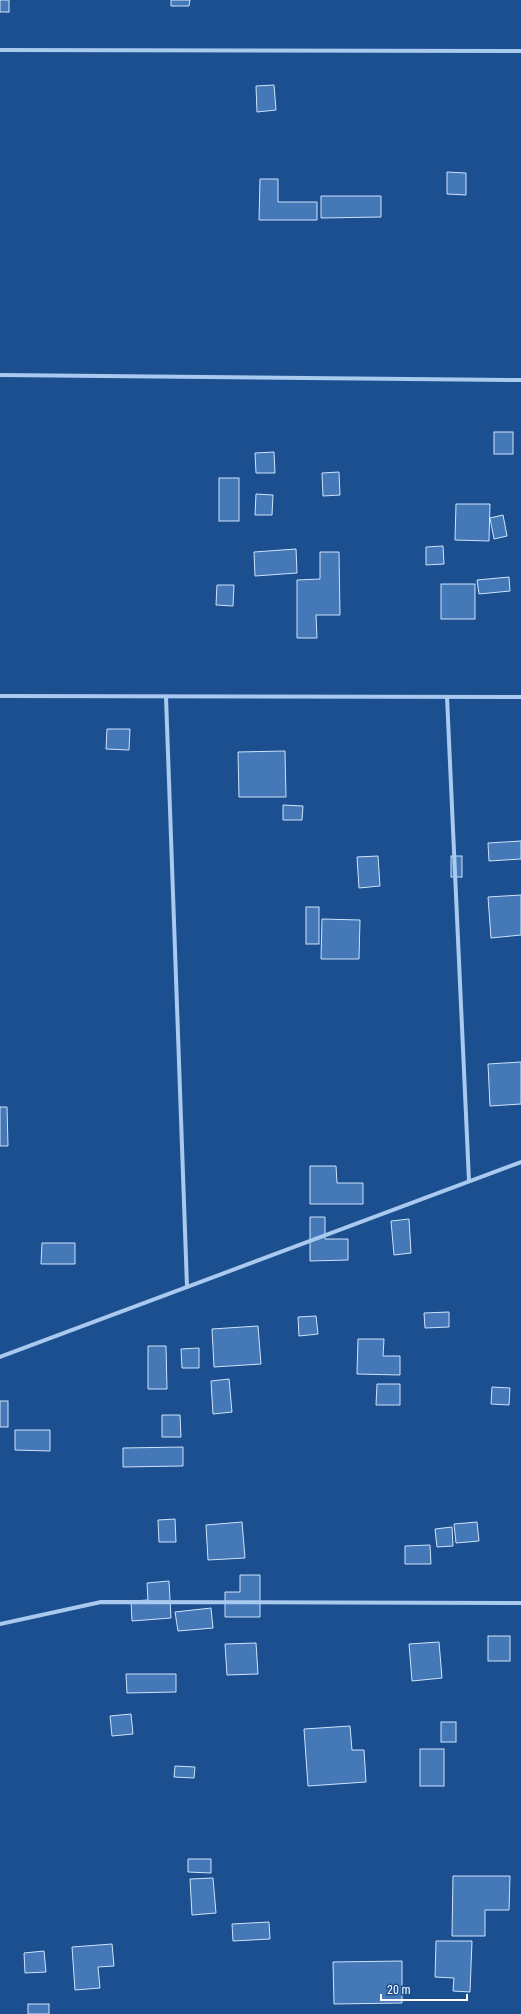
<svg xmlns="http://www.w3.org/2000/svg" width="521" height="2014" viewBox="0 0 521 2014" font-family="'Roboto Condensed',sans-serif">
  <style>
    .building { fill: #4478b7; stroke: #cfe3fa }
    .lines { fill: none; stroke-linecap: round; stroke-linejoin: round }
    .minor { stroke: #a9c9ee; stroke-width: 4 }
  </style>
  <rect width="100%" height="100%" fill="#1b4f8f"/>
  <!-- building -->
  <g class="building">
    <rect x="0" y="0" width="9" height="12"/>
    <polygon points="171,0 190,0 189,6 171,6"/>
    <polygon points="274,85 276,110 257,112 256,86"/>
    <polygon points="447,172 466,173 466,195 447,194"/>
    <polygon points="260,179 278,179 278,202 317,202 317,220 259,220"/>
    <polygon points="321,196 381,196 381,217 321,218"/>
    <rect x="494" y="432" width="19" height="22"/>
    <polygon points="274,452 275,473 256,473 255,453"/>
    <polygon points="339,472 340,495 323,496 322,473"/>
    <rect x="219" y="478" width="20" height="43"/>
    <polygon points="256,494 273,495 272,515 255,515"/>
    <polygon points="456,504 490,504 489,541 455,540"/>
    <polygon points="503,515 507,536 494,539 490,518"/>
    <polygon points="443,546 444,564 426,565 426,547"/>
    <polygon points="296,549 297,573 255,576 254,552"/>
    <polygon points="320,552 339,552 340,615 316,615 317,638 297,638 297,580 320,579"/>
    <polygon points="509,577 510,591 479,594 477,580"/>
    <rect x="441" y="584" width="34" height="35"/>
    <polygon points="217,585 234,585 233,606 216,605"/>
    <polygon points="107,729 130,729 129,750 106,749"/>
    <polygon points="285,751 286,797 239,797 238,752"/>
    <polygon points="283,805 303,806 302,820 283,820"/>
    <polygon points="521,841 521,859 489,861 488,843"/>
    <polygon points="378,856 380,886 359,888 357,857"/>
    <rect x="451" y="856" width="11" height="21"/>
    <polygon points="521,895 521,935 491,938 488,897"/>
    <rect x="306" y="907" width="13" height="37"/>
    <polygon points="322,919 360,920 359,959 321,959"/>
    <polygon points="521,1062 521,1104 490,1106 488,1064"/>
    <polygon points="0,1107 7,1107 8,1146 0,1146"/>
    <polygon points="310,1166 336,1166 337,1183 363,1183 363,1204 310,1204"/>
    <polygon points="310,1217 325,1217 325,1239 348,1239 348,1260 310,1261"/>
    <polygon points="409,1219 411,1253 394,1255 391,1221"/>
    <polygon points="42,1243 75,1243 75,1264 41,1264"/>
    <polygon points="449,1312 449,1327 425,1328 424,1313"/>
    <polygon points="316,1316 318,1334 299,1336 298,1317"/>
    <polygon points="258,1326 261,1364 214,1367 212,1329"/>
    <polygon points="358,1339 384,1339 383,1356 400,1356 400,1375 357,1374"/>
    <polygon points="148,1346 166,1346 167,1389 148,1389"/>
    <polygon points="199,1348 199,1368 182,1368 181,1349"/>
    <polygon points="229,1379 232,1412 213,1414 211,1381"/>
    <polygon points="377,1384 400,1384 400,1405 376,1405"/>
    <polygon points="492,1387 510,1388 509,1405 491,1404"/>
    <rect x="0" y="1401" width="8" height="26"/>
    <polygon points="162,1415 180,1415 181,1437 162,1437"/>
    <polygon points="15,1430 50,1430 50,1451 15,1450"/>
    <polygon points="183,1447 183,1466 123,1467 123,1448"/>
    <polygon points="175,1519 176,1542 159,1542 158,1520"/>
    <polygon points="242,1522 245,1558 208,1560 206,1525"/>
    <polygon points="477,1522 479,1541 456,1543 454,1524"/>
    <polygon points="452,1527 453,1546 437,1547 435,1529"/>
    <polygon points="430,1545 431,1564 405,1564 405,1546"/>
    <polygon points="240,1575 260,1575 260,1617 225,1617 225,1592 240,1592"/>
    <polygon points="169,1581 171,1618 132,1621 131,1601 148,1600 147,1583"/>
    <polygon points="211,1608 213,1628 178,1631 175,1612"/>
    <rect x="488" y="1636" width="22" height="25"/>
    <polygon points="439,1642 442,1678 412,1681 409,1644"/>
    <polygon points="256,1643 258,1674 227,1675 225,1644"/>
    <polygon points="126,1674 176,1674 176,1692 127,1693"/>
    <polygon points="131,1714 133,1734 112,1736 110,1716"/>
    <rect x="441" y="1722" width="15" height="20"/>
    <polygon points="350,1726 352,1750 364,1750 366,1782 308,1786 304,1729"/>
    <rect x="420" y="1749" width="24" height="37"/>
    <polygon points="175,1766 195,1767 194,1778 174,1777"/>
    <polygon points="188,1859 211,1859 211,1873 188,1872"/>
    <polygon points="453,1876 510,1876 509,1910 485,1910 485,1936 452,1936"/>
    <polygon points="213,1878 216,1913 192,1915 190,1879"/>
    <polygon points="269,1922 270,1939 233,1941 232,1924"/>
    <polygon points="436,1941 472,1941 470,1992 453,1991 454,1978 435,1977"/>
    <polygon points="112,1944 114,1966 98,1967 100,1988 75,1990 72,1947"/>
    <polygon points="44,1951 46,1972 25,1973 24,1953"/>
    <polygon points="402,1961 402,2003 334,2004 333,1962"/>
    <rect x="28" y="2004" width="21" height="10"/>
  </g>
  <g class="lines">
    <!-- minor -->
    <g class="minor">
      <polyline points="0,50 521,51"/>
      <polyline points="0,375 521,380"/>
      <polyline points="0,696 521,697"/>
      <polyline points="166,697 187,1287"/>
      <polyline points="447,697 469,1181"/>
      <polyline points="0,1357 521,1162"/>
      <polyline points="0,1624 101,1602 521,1603"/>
    </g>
  </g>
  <!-- scale -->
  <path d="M381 1994v6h86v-6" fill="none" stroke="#ffffff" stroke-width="2"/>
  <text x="387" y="1994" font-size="12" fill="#ffffff" stroke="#1b4f8f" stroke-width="3" paint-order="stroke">20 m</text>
</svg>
